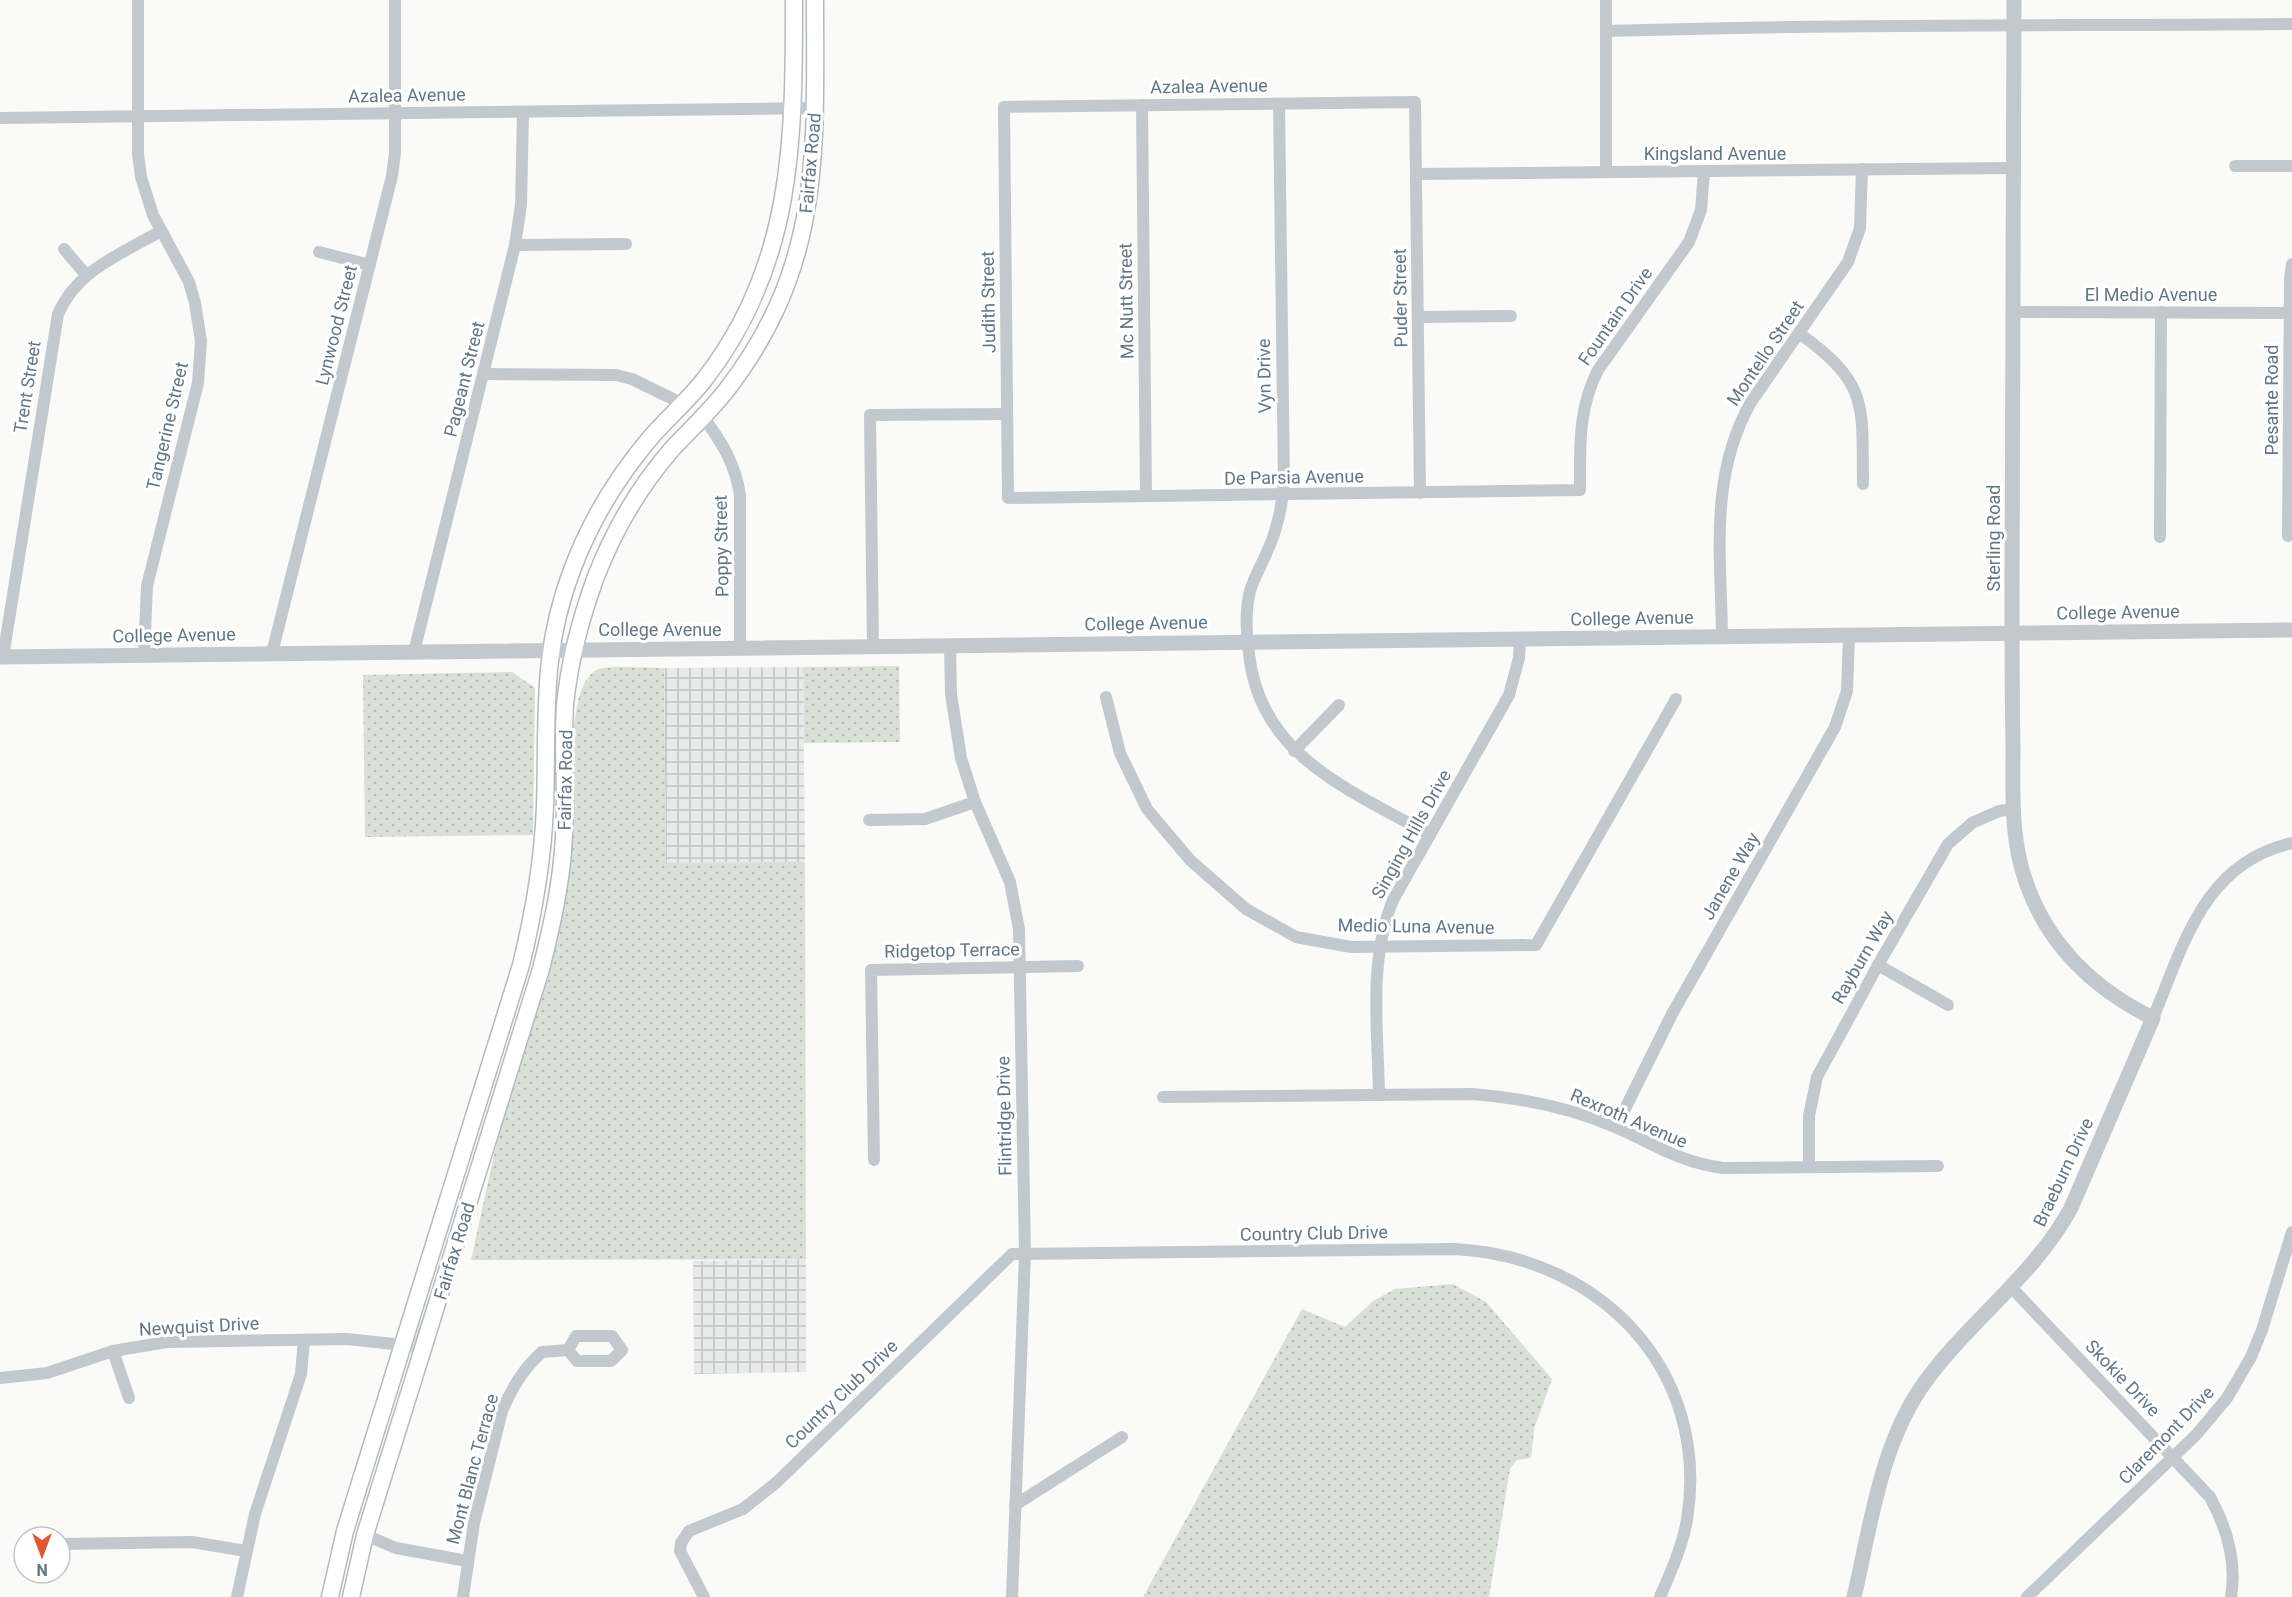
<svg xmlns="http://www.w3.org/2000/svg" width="2292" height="1597" viewBox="0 0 2292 1597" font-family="Roboto,sans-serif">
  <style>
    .industrial { fill: url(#industrial-grid) }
    .grass { fill: url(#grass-dots) }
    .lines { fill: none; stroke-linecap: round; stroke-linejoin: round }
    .secondary-casing { stroke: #b3babf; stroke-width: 19 }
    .minor { stroke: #c3c8cc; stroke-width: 12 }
    .tertiary { stroke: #c3c8cc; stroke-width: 15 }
    .secondary { stroke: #fff; stroke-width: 16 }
    .labels { text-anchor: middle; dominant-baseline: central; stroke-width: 6; stroke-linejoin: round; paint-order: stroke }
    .street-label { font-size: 18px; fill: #657683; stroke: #fff }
  </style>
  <defs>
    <pattern id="industrial-grid" width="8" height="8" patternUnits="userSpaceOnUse" patternTransform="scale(1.5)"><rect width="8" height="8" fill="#e8e9e9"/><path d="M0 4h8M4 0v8" fill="none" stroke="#c0c1c2"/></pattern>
    <pattern id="grass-dots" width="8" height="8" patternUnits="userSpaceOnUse" patternTransform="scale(1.5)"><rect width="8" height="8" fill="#dadfd7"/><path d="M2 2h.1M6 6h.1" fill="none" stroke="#b4b9b4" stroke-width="1.8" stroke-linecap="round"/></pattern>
  </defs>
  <rect width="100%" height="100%" fill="#fafaf8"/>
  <!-- industrial -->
  <g class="industrial">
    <polygon points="803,667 805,862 666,863 664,668"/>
    <polygon points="806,1259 806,1372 694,1374 693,1261"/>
  </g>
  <!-- grass -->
  <g class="grass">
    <polygon points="899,666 900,742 804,743 803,667"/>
    <path d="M 664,668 L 666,863 L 805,862 L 806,1259 L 471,1260 L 572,797 C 573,769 567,681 599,669 C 609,665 651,668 664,668 Z"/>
    <polygon points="512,672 535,688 533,835 365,837 363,675"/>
    <polygon points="443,1258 412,1362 411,1350"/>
    <polygon points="1453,1284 1486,1302 1552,1379 1534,1429 1531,1458 1517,1460 1510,1469 1489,1597 1143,1597 1302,1309 1345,1327 1373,1301 1395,1289"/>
  </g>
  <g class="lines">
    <defs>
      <g id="secondary">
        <path d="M 330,1597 L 345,1531 L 521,965 C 534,912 543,860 545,806 C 548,720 540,654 572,570 C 590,522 617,477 651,437 C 668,418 688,400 704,380 C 794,265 794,139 794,0"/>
        <path d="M 351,1597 L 365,1535 L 541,969 C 552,925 562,881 564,836 C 567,792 562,748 565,705 C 569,664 581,618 595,579 C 613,532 639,487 672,449 C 690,430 709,412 725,392 C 824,265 815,151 815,0"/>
      </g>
    </defs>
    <!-- secondary casing -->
    <use href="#secondary" class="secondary-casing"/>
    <!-- minor -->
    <g class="minor">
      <polyline points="138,0 138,154 141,177 153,215 189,282 195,303 201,341 198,383 147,586 144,655"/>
      <polyline points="1606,0 1606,172"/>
      <path d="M 1606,31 C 1834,24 2063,26 2292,24"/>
      <path d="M 1279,104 L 1284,483 C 1282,508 1277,531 1266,554 C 1261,566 1254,578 1250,591 C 1245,612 1246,633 1249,654 C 1260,757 1351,790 1430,835"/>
      <polyline points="1142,105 1146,496"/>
      <polyline points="0,118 815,108"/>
      <polyline points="2235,166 2292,166"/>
      <polyline points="1416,174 2013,168"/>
      <polyline points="515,245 626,244"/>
      <polyline points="64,249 86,275"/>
      <polyline points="319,252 370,265"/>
      <polyline points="2013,312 2289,313"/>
      <polyline points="1418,317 1511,316"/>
      <path d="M 1799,333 C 1869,384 1862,403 1863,484"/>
      <polyline points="484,374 616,375 632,379 683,404"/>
      <path d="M 703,417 C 722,442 736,465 740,496 L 740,648"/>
      <path d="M 1420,493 L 1415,102 L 1004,107 L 1008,498 L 1580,490 C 1580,447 1578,409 1598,370 L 1689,242 L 1701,210 L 1704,171"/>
      <polyline points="2288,536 2290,279 2292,264"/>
      <polyline points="2160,537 2161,312"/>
      <path d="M 1722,636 C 1721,555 1709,476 1751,402 L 1848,262 L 1860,228 L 1862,169"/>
      <polyline points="950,645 951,694 961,758 975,802 1010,882 1019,929 1025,1254 1012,1597"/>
      <polyline points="873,646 870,415 1007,414"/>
      <polyline points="414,652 515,245 521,205 523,112"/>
      <polyline points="272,653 392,176 395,153 395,0"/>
      <path d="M 3,657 L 58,314 C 77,270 121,254 161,231"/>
      <polyline points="1106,697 1120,753 1147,809 1190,860 1246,909 1296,937 1351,947 1536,945 1676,699"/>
      <polyline points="1294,751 1339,705"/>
      <polyline points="869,820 925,819 975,802"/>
      <polyline points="1878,965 1948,1005"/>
      <path d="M 2153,1018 C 2184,945 2203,863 2292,843"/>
      <path d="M 1379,1095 C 1378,1030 1368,961 1393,900 L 1509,695 L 1519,658 L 1520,639"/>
      <path d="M 1163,1097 L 1472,1094 C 1522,1098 1569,1107 1615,1127 C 1655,1144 1678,1162 1723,1168 L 1938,1166"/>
      <polyline points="1616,1127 1672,1014 1835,727 1847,691 1849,635"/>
      <polyline points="874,1160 871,970 1078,966"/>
      <polyline points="1809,1167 1809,1116 1817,1077 1878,965 1948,844 1972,823 1999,811 2013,809"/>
      <path d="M 2011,1287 L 2210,1497 C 2227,1528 2237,1561 2231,1597"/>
      <polygon points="576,1336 612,1336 622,1350 611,1361 577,1361 568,1350"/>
      <polyline points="113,1351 129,1398"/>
      <polyline points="0,1378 47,1373 113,1351 167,1342 347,1339 403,1345"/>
      <polyline points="1015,1505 1122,1437"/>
      <polyline points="365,1535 396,1548 467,1561"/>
      <polyline points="60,1544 192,1542 246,1551"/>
      <polyline points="237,1597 255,1514 301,1374 304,1340"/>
      <path d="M 463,1597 L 474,1523 L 502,1411 C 512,1388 523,1369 542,1352 L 568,1350"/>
      <path d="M 704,1597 L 680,1551 L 681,1543 L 689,1531 L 743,1509 L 777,1482 L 1012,1254 L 1454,1249 C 1600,1256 1711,1370 1687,1520 C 1682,1547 1671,1572 1660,1597"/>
      <polyline points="2027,1597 2196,1435 2227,1398 2251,1357 2262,1330 2292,1232"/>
    </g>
    <!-- tertiary -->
    <g class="tertiary">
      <polyline points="0,657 2292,630"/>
      <path d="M 1854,1597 C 1871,1525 1880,1444 1925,1382 C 1970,1320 2034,1276 2071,1208 L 2153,1018 C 2095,990 2049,946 2027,885 C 2010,840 2013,792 2013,746 C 2012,695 2012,645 2012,594 C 2013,396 2013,198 2014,0"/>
    </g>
    <!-- secondary -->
    <use href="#secondary" class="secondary"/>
  </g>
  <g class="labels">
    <!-- street labels -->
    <g class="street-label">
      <text transform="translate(1209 86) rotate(-1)">Azalea Avenue</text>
      <text transform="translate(407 95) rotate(-1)">Azalea Avenue</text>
      <text x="1715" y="153">Kingsland Avenue</text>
      <text transform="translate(810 163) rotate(-85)">Fairfax Road</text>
      <text x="2151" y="294">El Medio Avenue</text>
      <text transform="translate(1400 298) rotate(-91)">Puder Street</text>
      <text transform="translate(1126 301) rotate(-91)">Mc Nutt Street</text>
      <text transform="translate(988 302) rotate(-91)">Judith Street</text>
      <text transform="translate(1615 316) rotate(-55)">Fountain Drive</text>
      <text transform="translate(336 325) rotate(-76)">Lynwood Street</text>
      <text transform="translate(1765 353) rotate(-56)">Montello Street</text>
      <text transform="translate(1264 376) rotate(-91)">Vyn Drive</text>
      <text transform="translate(464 379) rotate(-76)">Pageant Street</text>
      <text transform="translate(27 387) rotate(-81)">Trent Street</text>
      <text transform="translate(2271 400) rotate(-90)">Pesante Road</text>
      <text transform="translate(167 426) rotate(-77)">Tangerine Street</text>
      <text transform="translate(1294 477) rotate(-1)">De Parsia Avenue</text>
      <text transform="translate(1993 538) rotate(-90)">Sterling Road</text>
      <text transform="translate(721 546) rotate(-91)">Poppy Street</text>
      <text transform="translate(2118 612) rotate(-1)">College Avenue</text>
      <text transform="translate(1632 618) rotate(-1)">College Avenue</text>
      <text transform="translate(1146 623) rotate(-1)">College Avenue</text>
      <text x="660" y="629">College Avenue</text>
      <text transform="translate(174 635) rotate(-1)">College Avenue</text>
      <text transform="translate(565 780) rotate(-89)">Fairfax Road</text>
      <text transform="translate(1411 834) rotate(-61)">Singing Hills Drive</text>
      <text transform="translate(1730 876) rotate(-60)">Janene Way</text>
      <text transform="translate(1416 926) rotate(1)">Medio Luna Avenue</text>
      <text transform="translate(952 950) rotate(-1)">Ridgetop Terrace</text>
      <text transform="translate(1862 957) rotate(-60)">Rayburn Way</text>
      <text transform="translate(1004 1116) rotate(-91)">Flintridge Drive</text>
      <text transform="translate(1629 1118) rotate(23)">Rexroth Avenue</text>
      <text transform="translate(2063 1172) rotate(-65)">Braeburn Drive</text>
      <text transform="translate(1314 1233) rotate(-1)">Country Club Drive</text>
      <text transform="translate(454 1251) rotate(-73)">Fairfax Road</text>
      <text transform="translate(199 1326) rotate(-3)">Newquist Drive</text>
      <text transform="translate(2123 1378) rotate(46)">Skokie Drive</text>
      <text transform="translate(841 1394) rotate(-44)">Country Club Drive</text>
      <text transform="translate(2166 1435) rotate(-46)">Claremont Drive</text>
      <text transform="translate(472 1469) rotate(-75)">Mont Blanc Terrace</text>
    </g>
  </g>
  <!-- north arrow -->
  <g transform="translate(42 1555) rotate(180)"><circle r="28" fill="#ffffff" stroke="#c1c8cd" stroke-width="1.5"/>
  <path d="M0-4.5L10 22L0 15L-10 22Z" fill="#e4572e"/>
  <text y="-9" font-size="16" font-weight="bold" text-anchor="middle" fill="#657683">N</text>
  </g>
</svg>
